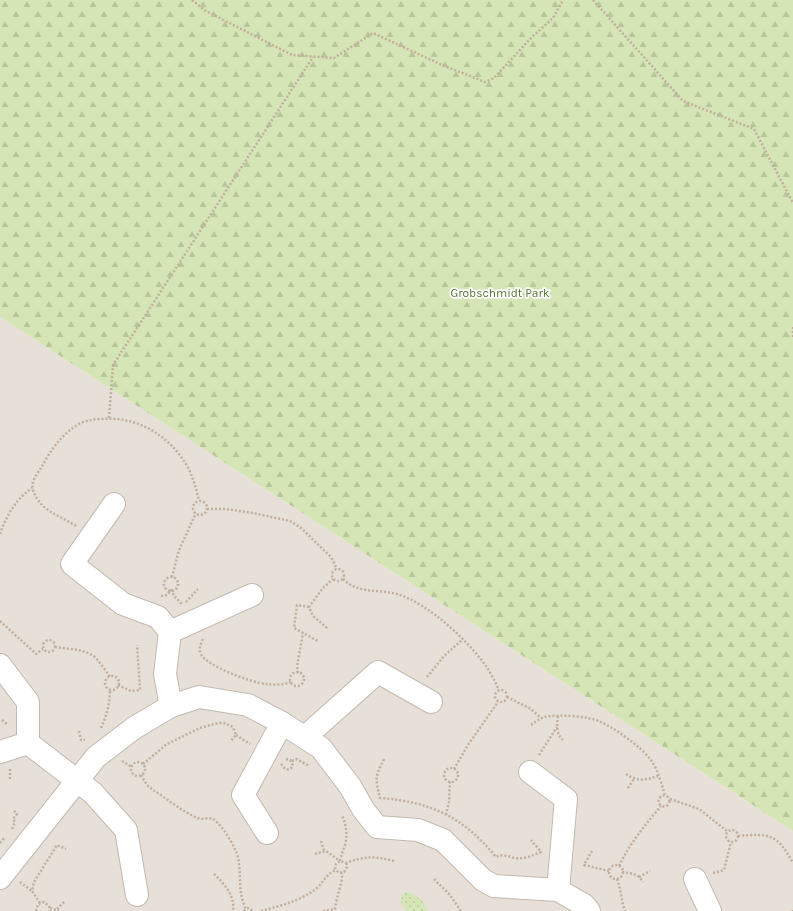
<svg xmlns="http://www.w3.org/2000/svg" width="793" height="911" viewBox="0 0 793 911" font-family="Karla,sans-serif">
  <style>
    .residential { fill: #e7e0d8 }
    .grass { fill: url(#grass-dots) }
    .forest { fill: url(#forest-firs) }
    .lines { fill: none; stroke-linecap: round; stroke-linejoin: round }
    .minor-casing { stroke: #c2b8af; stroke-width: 24 }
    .path { stroke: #c0af9e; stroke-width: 2.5; stroke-dasharray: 2 2; stroke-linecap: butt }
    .minor { stroke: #fff; stroke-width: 22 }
    .labels { text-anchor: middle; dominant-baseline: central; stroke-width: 3.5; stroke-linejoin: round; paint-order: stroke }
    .park-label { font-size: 12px; fill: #54762e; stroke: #fff }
  </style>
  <defs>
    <pattern id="grass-dots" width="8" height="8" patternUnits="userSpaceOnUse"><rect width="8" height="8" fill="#d6e5b5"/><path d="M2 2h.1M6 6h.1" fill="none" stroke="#b9c69c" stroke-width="1.8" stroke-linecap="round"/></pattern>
    <pattern id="forest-firs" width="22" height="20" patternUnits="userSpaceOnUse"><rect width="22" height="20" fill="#d6e5b5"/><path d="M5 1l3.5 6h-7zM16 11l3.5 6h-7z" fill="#b9c69c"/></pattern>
  </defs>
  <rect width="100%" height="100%" fill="#f4efe9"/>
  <!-- residential -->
  <polygon class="residential" points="0,317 793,831 793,911 0,911"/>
  <!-- grass -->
  <polygon class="grass" points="409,892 422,900 428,911 407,911 400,902 404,893"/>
  <!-- forest -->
  <polygon class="forest" points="0,0 793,0 793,831 0,317"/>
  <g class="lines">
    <defs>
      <g id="minor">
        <polyline points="114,504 72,564 123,604 158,617 170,632 165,674 171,706"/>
        <polyline points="170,632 252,595"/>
        <polyline points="0,665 28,702 28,743"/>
        <polyline points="305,737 378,672 431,702"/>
        <polyline points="0,752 28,743 93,793 126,830 137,895"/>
        <polyline points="530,772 566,799 558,890"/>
        <polyline points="267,833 243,795 282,723"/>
        <polyline points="0,878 96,757 134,728 171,706 199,697 248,705 282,723 321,748 350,786 363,809 377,827 418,830 443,840 483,880 494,886 558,890 584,905 589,911"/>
        <polyline points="695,879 710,911"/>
      </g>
    </defs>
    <!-- minor casing -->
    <use href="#minor" class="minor-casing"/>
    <!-- path -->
    <g class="path">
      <polyline points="192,0 206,11 292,55 334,58 373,33 442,65 485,82 494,78 531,38 553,18 563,0"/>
      <polyline points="593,0 683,101 754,129 793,203"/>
      <polyline points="793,327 793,338"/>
      <polyline points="109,418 113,365 313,57"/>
      <circle cx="200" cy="508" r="7"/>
      <polyline points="207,509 226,509 253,513 290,521 301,528 331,557 337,569"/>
      <path d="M 76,526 C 59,515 40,511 33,490 C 30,483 37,474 41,468 C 50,451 63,432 81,423 C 88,420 95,419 102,419 C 137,416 168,435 186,464 C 193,476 196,488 199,501"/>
      <path d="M 0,534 C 6,516 16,499 32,488"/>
      <circle cx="338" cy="575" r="6"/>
      <polyline points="172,577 179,550 196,513"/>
      <circle cx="171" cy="584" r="7"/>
      <path d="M 343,579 C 358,594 378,589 397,594 C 428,603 470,642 488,669 C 492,676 496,683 499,690"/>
      <polyline points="161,596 167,595 171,590 175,597 183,605"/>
      <polyline points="186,602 198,589"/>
      <polyline points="309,607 297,605 294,628 318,641"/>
      <polyline points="0,621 36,654 43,649"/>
      <polyline points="327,628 313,616 309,607 323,588 333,579"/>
      <path d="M 203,639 C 201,644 198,649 201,654 C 206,666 253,683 266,684 C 274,685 283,685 291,682"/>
      <circle cx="49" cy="646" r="6"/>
      <path d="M 55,647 C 69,649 86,649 96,658 C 101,664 106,671 110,677"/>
      <circle cx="297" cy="679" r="7"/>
      <polyline points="298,673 297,666 303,633"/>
      <circle cx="112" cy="683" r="7"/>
      <polyline points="427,677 444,656 462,640"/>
      <polyline points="118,685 131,691 140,690 137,645"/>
      <circle cx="501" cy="696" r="6"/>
      <polyline points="507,697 531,709 541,718"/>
      <path d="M 558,716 C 557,726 556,734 563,740"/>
      <polyline points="2,720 8,725"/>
      <path d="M 531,725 C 535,722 539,719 544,717 C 557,714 589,716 601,722 C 616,729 640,746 650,759 C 658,769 661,783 665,795"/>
      <path d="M 101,728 C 107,715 110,703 110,689"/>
      <polyline points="79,731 81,740 85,740"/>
      <polyline points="236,735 250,744"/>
      <polyline points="539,755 557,727"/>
      <path d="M 384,759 C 375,777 375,778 380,798 C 432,802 463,817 496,857 C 505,852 512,860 522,858 C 528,858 535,854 541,852 L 531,840"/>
      <polyline points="122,761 132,767"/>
      <polyline points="292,761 297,759 309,766"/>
      <circle cx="138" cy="769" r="7"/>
      <polyline points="143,764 167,744 200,728 218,723 224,723 233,727 236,735 230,742"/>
      <path d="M 281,764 L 285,769 C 292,771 295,765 290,760 L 285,759"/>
      <circle cx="451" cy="775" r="7"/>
      <polyline points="454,769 468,745 498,702"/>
      <path d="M 626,774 C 638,782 646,780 658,776"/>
      <path d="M 141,775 L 147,785 L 153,790 C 166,798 184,813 198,818 C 203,820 209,817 213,819 C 221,823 237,849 238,858 C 242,875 237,892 246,909"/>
      <polyline points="10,779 10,769"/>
      <polyline points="628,788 634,779"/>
      <circle cx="664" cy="801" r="5.5"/>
      <polyline points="670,799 699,809 727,831"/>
      <polyline points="446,815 449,802 450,781"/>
      <polyline points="12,829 15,822 13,819 17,814 14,811"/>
      <circle cx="732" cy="836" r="6"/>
      <path d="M 738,836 C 770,833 777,834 793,863"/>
      <polyline points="321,841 324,851"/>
      <polyline points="0,843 5,837"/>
      <polyline points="592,851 584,865 609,871"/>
      <polyline points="315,854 326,851 340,861"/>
      <path d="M 340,861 C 341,855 343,851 345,845 C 348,834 346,825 342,815"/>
      <path d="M 346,863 L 347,867 L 344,872 L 340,873 L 337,871 L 335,868 L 336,864 L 340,861 L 346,863 C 363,856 376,856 394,861"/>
      <circle cx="616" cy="872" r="7"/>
      <path d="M 619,866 C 630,843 645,825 661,806"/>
      <path d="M 622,872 C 632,874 638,873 643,882"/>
      <polyline points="713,873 724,870 731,842"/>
      <path d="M 214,874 C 224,884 235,895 233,911"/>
      <polyline points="639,877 650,871"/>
      <polyline points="434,879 450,895 461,911"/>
      <path d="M 617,879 C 621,889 621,900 625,911"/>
      <polyline points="20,882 32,891"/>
      <polyline points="40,903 32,891 34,882 57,845 66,849"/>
      <polyline points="50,908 59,911"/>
      <polyline points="57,909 65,901"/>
      <polyline points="36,911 38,904 44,902 49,906 50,911"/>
      <polyline points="244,911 248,908 253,911"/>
      <path d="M 261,911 C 280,906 300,901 316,889 C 323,883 327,873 336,870"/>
      <path d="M 323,911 L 335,909 C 336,898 343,882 342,873"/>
      <polyline points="793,911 793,910"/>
    </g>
    <!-- minor -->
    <use href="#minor" class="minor"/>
  </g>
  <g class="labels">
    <!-- park labels -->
    <g class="park-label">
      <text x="500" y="293">Grobschmidt Park</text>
    </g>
  </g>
</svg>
